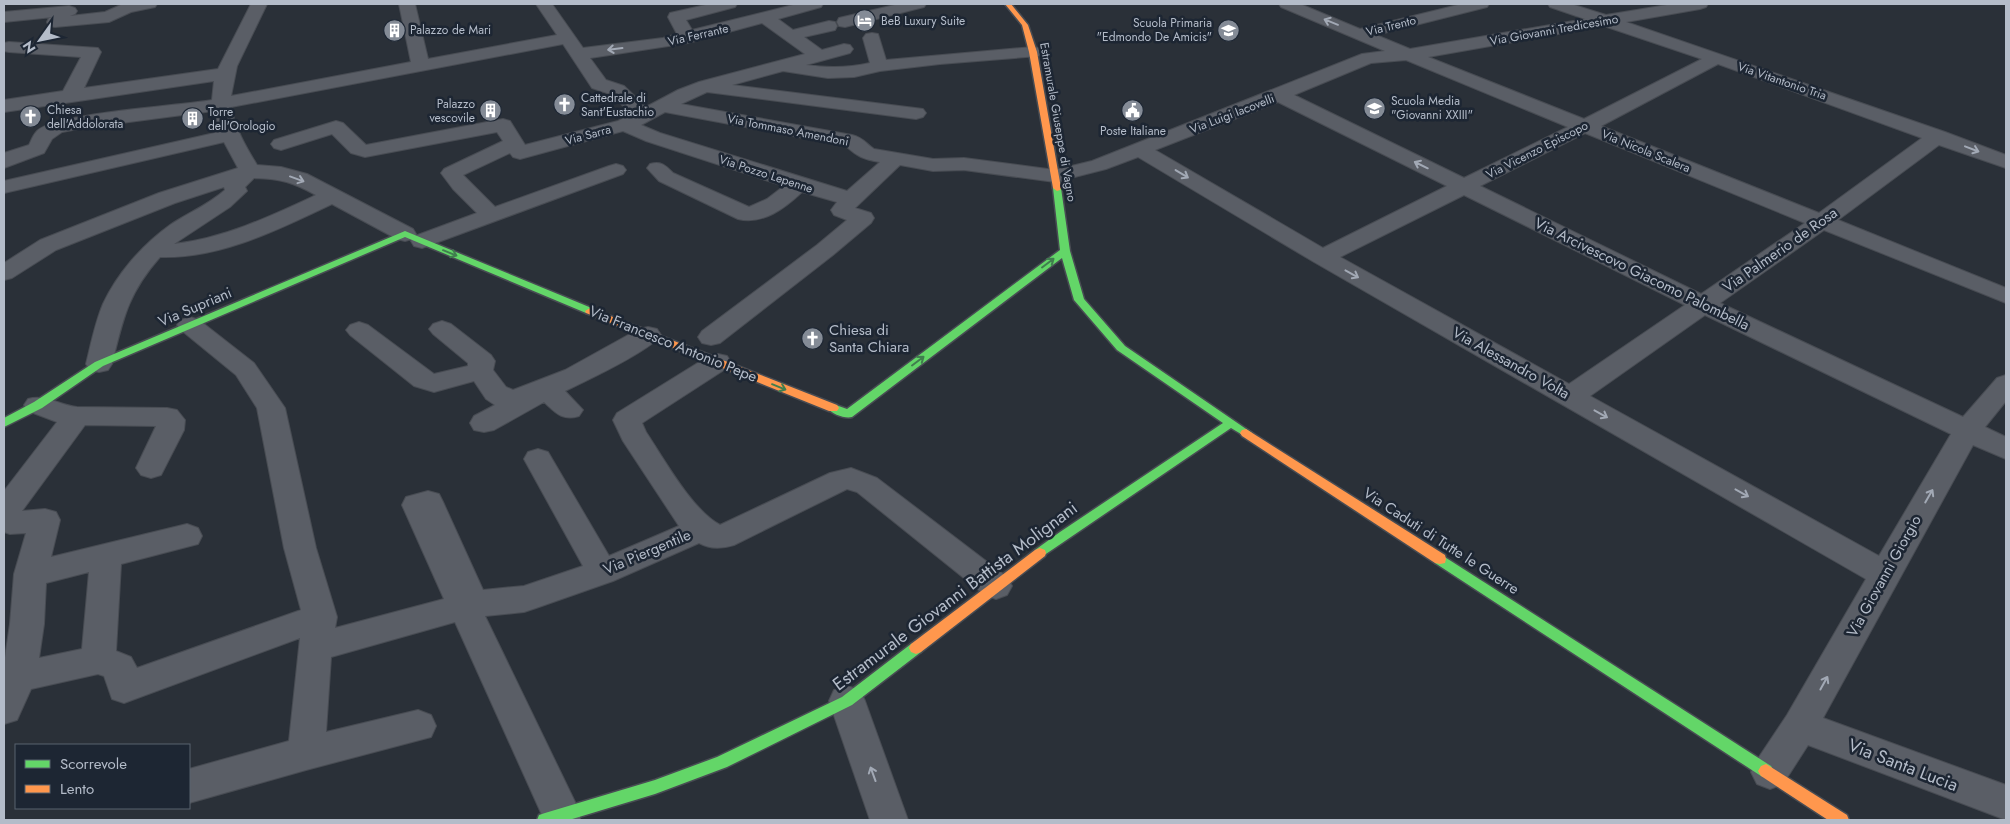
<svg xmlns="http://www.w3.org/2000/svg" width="2010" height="824" viewBox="0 0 2010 824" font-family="Jost,sans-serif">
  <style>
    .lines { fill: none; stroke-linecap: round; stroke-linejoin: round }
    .street-casing { stroke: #484c53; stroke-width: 2 }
    .fast-casing { stroke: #484c53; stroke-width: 3 }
    .slow-casing { stroke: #484c53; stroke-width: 3 }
    .street { fill: #5a5e66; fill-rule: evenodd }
    .fast { fill: #63d668; fill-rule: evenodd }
    .slow { fill: #ff974d; fill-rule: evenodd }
    .oneway { stroke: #a2a9b5 }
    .oneway2 { stroke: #407e4e }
    .labels { text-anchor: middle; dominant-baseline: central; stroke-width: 5; stroke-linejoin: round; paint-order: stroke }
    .far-poi-label { font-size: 12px; fill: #b4bcc9; stroke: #1d2633; text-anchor: start }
    .far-street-label { font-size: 12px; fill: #b4bcc9; stroke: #1d2633 }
    .street-label { font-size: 15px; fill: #b4bcc9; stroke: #1d2633 }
    .poi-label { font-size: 15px; fill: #b4bcc9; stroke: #1d2633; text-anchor: start }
    .near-street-label { font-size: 18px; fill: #b4bcc9; stroke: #1d2633 }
  </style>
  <rect width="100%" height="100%" fill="#2a3038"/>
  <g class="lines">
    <defs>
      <g id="street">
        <polygon points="123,4 157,4 155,7 131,12 109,22 55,27 49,26 47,22 49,18 53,17 4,22 4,12 69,6 75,8 77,11 75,14 70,16 105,12"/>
        <path d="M 251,4 L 267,4 L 237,66 L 231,96 L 411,62 L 399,4 L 415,4 L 428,59 L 557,35 L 536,4 L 552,4 L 583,48 L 663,38 L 677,34 L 668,17 L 670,13 L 710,4 L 737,4 L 735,7 L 686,20 L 692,30 L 797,4 L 823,4 L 821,7 L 778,19 L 793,30 L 829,21 L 835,22 L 837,26 L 835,30 L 804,37 L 822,50 L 844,44 L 850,45 L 853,49 L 850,53 L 806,65 C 828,68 848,68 870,63 L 863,38 L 866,34 L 872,33 L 878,34 L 886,60 L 1033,47 L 1039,48 L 1042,52 L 1039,56 L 940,64 L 880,71 L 854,77 L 828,78 L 783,71 L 732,85 L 923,109 L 926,113 L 923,117 L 916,119 L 707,92 L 681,104 L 852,135 C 864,138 866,144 874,149 L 933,159 L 964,158 L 1055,170 L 1092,161 L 1362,54 L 1385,51 L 1281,7 L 1279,4 L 1300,4 L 1360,29 L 1462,4 L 1489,4 L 1487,7 L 1376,35 L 1410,49 L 1585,19 L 1550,7 L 1548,4 L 1571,4 L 1606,15 L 1673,4 L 1708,4 L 1706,7 L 1700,9 L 1626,22 L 1945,132 L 2006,155 L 2006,168 L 1939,145 L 1838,220 L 2006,288 L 2006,303 L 1824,230 L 1720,303 L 1963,417 L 1997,378 L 2006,375 L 2006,401 L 1985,427 L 2006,437 L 2006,459 L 1973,445 L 1823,718 L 2006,785 L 2006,820 L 1808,745 L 1783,784 L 1770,789 L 1757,784 L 1751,772 L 1757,760 L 1787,715 L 1866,579 L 1314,262 L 1138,157 L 1106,169 L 1055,182 L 964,170 L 933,171 L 900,165 L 855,208 L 871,213 L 874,218 L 871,223 L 833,255 L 720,343 L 711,345 L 702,343 L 698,337 L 702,331 L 817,245 L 847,220 L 834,215 L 831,210 L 837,202 L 802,192 C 785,208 763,225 738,219 L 659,181 L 647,168 L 650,164 C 661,161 665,165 673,173 L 749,207 L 767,199 L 784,186 L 646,141 L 623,131 L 520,159 L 513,157 L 510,153 L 463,175 L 495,207 L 609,166 L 616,164 L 623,166 L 626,170 L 623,174 L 422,248 L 414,246 L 411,241 L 412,239 L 405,241 L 397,239 L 332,204 C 279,229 221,259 160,257 C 128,293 123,319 112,364 L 108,370 L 99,372 L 90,370 L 86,364 C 91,344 95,323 103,304 C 117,274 142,245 170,225 C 188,213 208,205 225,190 L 224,187 L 175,203 L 56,250 L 12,278 L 4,280 L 4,263 L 40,240 L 159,193 L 238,168 L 224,142 L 4,193 L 4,181 L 219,132 L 213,111 L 83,128 L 62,132 L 52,139 L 44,153 L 4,168 L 4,153 L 29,145 C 31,141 33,135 37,131 C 55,113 179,106 212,100 L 214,81 L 4,112 L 4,100 L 63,91 L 81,57 L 9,52 L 4,51 L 4,43 L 9,42 L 98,48 L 101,52 L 84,88 L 218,69 ZM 762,23 L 805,54 L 699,82 L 678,90 L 646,107 L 624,86 L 606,80 L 590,58 L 688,43 ZM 1604,26 L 1702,59 L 1584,119 L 1428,57 ZM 563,44 L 592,88 L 610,94 L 632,114 L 618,121 L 525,145 L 510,121 L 503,119 L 366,145 L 343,123 L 336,121 L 274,140 L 271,144 L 274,148 L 281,150 L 332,134 L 351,153 L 365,157 L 497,132 L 503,141 L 444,169 L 441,173 L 453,189 L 477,213 L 415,236 L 416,234 L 413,229 L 307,174 L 281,167 L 257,165 C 246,147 235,128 231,107 ZM 1406,60 L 1568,127 L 1464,178 L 1294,95 L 1371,63 ZM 1718,64 L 1922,138 L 1819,213 L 1601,126 ZM 1278,102 L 1447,186 L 1323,248 L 1155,150 ZM 665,112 L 846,146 C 858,157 863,159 880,162 L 847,191 L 660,133 L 641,125 ZM 1585,133 L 1805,223 L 1701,294 L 1480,186 ZM 254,178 C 282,179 292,182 316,195 C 271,216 225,238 174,244 L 230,207 L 247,191 L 245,187 ZM 1464,195 L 1685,305 L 1569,384 L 1340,257 ZM 1705,315 L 1951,434 L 1879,556 L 1590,396 Z"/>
        <polygon points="899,4 926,4 924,7 845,27 839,26 837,22 839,18"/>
        <path d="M 190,317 L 199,320 L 254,363 L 285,408 L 316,548 L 337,617 L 335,628 L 444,599 L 402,505 L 406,497 L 428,491 L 439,494 L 443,502 L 483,590 L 524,586 L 583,566 L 524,459 L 528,452 L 538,449 L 548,452 L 609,556 L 679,526 L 623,441 L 613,420 L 617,413 L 709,356 L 718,354 L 727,356 L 731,362 L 727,368 L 642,423 L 646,432 C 664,459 692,510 720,525 L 830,473 L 851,468 L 877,478 L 1007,577 L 1012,586 L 1007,595 L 996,599 L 985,595 L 857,492 L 847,489 L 734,545 C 721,549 711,549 699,543 L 613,581 L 536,608 L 524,612 L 485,616 L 575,802 L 580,815 L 580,820 L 542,820 L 542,815 L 455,622 L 331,657 L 326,732 L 418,710 L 431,715 L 436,726 L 431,737 L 306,770 L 189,803 L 189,769 L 289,741 L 300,638 L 124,703 L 112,699 L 104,676 L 98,674 L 31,689 L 17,720 L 4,724 L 4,664 L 10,624 L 14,574 L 26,533 L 10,534 L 4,532 L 4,491 L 57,422 L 28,411 L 24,405 L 28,399 C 45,394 60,405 77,407 L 167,408 L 177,410 L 185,420 L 184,430 L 161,475 L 151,478 L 141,475 L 136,468 L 156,426 L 85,425 L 22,511 L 45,509 L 56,512 L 60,520 L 51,557 L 187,524 L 198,528 L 202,536 L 198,544 L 121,564 L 116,651 L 131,657 L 137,668 L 301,610 L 284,548 L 257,408 L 236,375 L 181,330 L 177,325 L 181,320 ZM 89,572 L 82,649 L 39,658 L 44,624 L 46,583 Z"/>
        <path d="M 442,321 L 451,324 L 491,355 L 495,361 L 493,370 L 506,387 L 513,390 L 565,370 L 639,329 L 648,327 L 657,329 L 661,335 C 650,351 586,381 565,391 L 583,410 L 579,416 C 562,421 556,413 544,402 L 494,430 L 484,432 L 474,430 L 470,423 L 474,416 L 495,405 L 486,399 L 474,381 L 434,392 L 414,386 L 350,335 L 346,330 L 350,325 L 359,322 L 368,325 L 434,374 L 468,366 L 468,363 L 433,334 L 429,329 L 433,324 Z"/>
        <polygon points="847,686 860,690 865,701 908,820 870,820 829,701 834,690"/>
      </g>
      <g id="fast">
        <path d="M 1057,185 L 1061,188 L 1070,251 L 1084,299 L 1125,346 L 1252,433 L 1246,437 L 1231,428 L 1040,558 L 1035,556 L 1034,553 L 1035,550 L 1060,532 L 1223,423 L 1117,350 L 1074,300 L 1062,258 L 852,417 C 845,419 832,414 827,408 L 833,404 L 847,409 L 1060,250 L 1053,188 Z"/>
        <polygon points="405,231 594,309 595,311 594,313 586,313 405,237 103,366 42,408 4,427 4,418 34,402 95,362"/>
        <polygon points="1440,554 1771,766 1774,771 1771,776 1766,778 1761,776 1435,563 1434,559 1435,555"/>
        <polygon points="916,642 921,644 923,648 921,652 852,705 727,767 655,794 569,820 537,820 539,815 545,813 655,780 717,757 842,697 911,644"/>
      </g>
      <g id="slow">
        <polygon points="1005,4 1011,4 1028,25 1037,52 1061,188 1060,190 1057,191 1053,188 1029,52 1022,25"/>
        <polygon points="590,308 837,405 839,408 837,411 829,411 586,313 585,311"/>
        <polygon points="1246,429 1445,555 1446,559 1445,563 1440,564 1435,563 1242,436 1240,433 1242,430"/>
        <polygon points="1040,548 1045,550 1046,553 1045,556 921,652 916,654 911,652 909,648 911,644 1035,550"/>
        <polygon points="1766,764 1847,815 1849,820 1828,820 1761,776 1758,771 1761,766"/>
      </g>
    </defs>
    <!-- street casing -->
    <use href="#street" class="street-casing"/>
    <!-- fast casing -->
    <use href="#fast" class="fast-casing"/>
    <!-- slow casing -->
    <use href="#slow" class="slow-casing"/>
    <!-- street -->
    <use href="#street" class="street"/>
    <!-- fast -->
    <use href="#fast" class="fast"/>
    <!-- slow -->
    <use href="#slow" class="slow"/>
  </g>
  <!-- one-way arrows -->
  <defs><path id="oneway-shaft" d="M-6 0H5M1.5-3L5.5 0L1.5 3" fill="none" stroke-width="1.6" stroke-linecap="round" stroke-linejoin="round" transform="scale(1.25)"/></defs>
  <g class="oneway">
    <use href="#oneway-shaft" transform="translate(1331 22) rotate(-158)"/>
    <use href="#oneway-shaft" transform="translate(615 49) rotate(173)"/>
    <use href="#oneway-shaft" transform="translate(1972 149) rotate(21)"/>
    <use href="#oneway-shaft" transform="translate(1421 165) rotate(-154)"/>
    <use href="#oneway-shaft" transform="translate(1182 174) rotate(31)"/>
    <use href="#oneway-shaft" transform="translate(297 179) rotate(20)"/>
    <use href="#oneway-shaft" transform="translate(1352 274) rotate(29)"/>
    <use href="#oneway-shaft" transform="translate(1601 414) rotate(29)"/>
    <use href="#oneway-shaft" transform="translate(1742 493) rotate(29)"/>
    <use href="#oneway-shaft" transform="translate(1929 496) rotate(-60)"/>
    <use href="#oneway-shaft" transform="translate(1824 683) rotate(-61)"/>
    <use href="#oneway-shaft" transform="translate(873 774) rotate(-110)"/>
  </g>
  <g class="oneway2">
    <use href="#oneway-shaft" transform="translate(450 253) rotate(22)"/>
    <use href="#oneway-shaft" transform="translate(1048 263) rotate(-37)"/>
    <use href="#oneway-shaft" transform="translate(918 361) rotate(-37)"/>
    <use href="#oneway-shaft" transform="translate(779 387) rotate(22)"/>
  </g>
  <!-- icons -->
  <defs>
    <symbol id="hotel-disc" viewBox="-11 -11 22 22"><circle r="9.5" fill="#848b96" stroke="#1d2633"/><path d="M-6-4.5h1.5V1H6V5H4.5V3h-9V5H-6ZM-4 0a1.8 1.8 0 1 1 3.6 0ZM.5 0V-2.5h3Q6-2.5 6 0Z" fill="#fff"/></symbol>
    <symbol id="building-disc" viewBox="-11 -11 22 22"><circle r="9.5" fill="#848b96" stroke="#1d2633"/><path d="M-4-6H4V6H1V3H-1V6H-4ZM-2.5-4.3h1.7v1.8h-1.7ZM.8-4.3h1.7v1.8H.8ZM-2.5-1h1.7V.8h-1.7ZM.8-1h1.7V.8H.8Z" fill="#fff"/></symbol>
    <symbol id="school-disc" viewBox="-11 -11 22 22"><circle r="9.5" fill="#848b96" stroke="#1d2633"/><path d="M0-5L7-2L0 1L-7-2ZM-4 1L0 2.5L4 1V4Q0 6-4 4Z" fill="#fff"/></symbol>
    <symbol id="church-disc" viewBox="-11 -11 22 22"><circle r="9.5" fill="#848b96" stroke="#1d2633"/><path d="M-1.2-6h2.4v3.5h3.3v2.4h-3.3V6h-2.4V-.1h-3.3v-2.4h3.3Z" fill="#fff"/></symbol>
    <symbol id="civic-disc" viewBox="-11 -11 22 22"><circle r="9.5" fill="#848b96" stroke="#1d2633"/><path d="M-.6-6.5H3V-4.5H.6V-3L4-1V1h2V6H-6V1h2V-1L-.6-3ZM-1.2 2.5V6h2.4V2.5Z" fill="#fff"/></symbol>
  </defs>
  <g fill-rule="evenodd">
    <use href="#hotel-disc" x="852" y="8" width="25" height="25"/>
    <use href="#building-disc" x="382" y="18" width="25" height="25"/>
    <use href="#school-disc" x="1216" y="18" width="25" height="25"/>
    <use href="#church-disc" x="552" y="92" width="25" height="25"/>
    <use href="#school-disc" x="1362" y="96" width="25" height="25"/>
    <use href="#civic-disc" x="1120" y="98" width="25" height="25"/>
    <use href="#building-disc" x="478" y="98" width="25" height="25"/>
    <use href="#church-disc" x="18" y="104" width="25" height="25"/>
    <use href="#building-disc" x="180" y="106" width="25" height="25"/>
    <use href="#church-disc" x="800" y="326" width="25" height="25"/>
  </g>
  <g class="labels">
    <!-- far-poi labels -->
    <g class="far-poi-label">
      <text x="881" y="21">BeB Luxury Suite</text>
      <text x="1212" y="23" text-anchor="end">Scuola Primaria<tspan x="1212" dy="14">"Edmondo De Amicis"</tspan></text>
      <text x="410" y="30">Palazzo de Mari</text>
      <text x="581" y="98">Cattedrale di<tspan x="581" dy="14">Sant'Eustachio</tspan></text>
      <text x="1391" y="101">Scuola Media<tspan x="1391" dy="14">"Giovanni XXIII"</tspan></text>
      <text x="475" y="104" text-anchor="end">Palazzo<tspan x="475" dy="14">vescovile</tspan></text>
      <text x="47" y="110">Chiesa<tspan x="47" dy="14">dell'Addolorata</tspan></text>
      <text x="208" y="112">Torre<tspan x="208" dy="14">dell'Orologio</tspan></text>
      <text x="1133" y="131" text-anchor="middle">Poste Italiane</text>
    </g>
    <!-- far-street labels -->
    <g class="far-street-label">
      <text transform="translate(1391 26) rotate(-14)">Via Trento</text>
      <text transform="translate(1554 30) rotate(-10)">Via Giovanni Tredicesimo</text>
      <text transform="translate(698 35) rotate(-13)">Via Ferrante</text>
      <text transform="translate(1782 81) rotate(19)">Via Vitantonio Tria</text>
      <text transform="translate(1232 114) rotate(-21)">Via Luigi Iacovelli</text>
      <text transform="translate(1058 122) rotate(80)">Estramurale Giuseppe di Vagno</text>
      <text transform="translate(788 130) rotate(11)">Via Tommaso Amendoni</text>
      <text transform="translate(588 135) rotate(-15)">Via Sarra</text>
      <text transform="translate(1537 150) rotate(-27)">Via Vicenzo Episcopo</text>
      <text transform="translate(1646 151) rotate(22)">Via Nicola Scalera</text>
      <text transform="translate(766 174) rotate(18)">Via Pozzo Lepenne</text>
    </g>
    <!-- street labels -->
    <g class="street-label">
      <text transform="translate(1780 250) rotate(-35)">Via Palmerio de Rosa</text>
      <text transform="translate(1642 274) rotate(26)">Via Arcivescovo Giacomo Palombella</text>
      <text transform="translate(195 307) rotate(-23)">Via Supriani</text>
      <text transform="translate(673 344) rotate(22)">Via Francesco Antonio Pepe</text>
      <text transform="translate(1511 363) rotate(29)">Via Alessandro Volta</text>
      <text transform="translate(1441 541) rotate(33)">Via Caduti di Tutte le Guerre</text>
      <text transform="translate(647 552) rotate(-23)">Via Piergentile</text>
      <text transform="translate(1884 576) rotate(-61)">Via Giovanni Giorgio</text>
    </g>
    <!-- poi labels -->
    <g class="poi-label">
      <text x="829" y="330">Chiesa di<tspan x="829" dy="17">Santa Chiara</tspan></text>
    </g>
    <!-- near-street labels -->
    <g class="near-street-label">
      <text transform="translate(955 596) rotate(-37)">Estramurale Giovanni Battista Molignani</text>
      <text transform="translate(1903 765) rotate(21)">Via Santa Lucia</text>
    </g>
  </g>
  <!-- border -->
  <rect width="2010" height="824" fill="none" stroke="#b4bcc9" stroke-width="10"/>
  <!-- legend -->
  <rect x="15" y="744" width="175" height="65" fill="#1d2633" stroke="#59626f"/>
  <rect x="25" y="760" width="25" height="8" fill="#63d668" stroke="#59626f"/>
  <text x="60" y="769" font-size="15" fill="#b4bcc9">Scorrevole</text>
  <rect x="25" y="785" width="25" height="8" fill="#ff974d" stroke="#59626f"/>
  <text x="60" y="794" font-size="15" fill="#b4bcc9">Lento</text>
  <!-- north arrow -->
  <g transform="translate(40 40) rotate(237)" stroke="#1d2633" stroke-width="4" paint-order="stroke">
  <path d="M0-4L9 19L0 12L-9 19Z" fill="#b4bcc9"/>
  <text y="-8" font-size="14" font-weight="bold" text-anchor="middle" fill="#b4bcc9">N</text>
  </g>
</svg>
